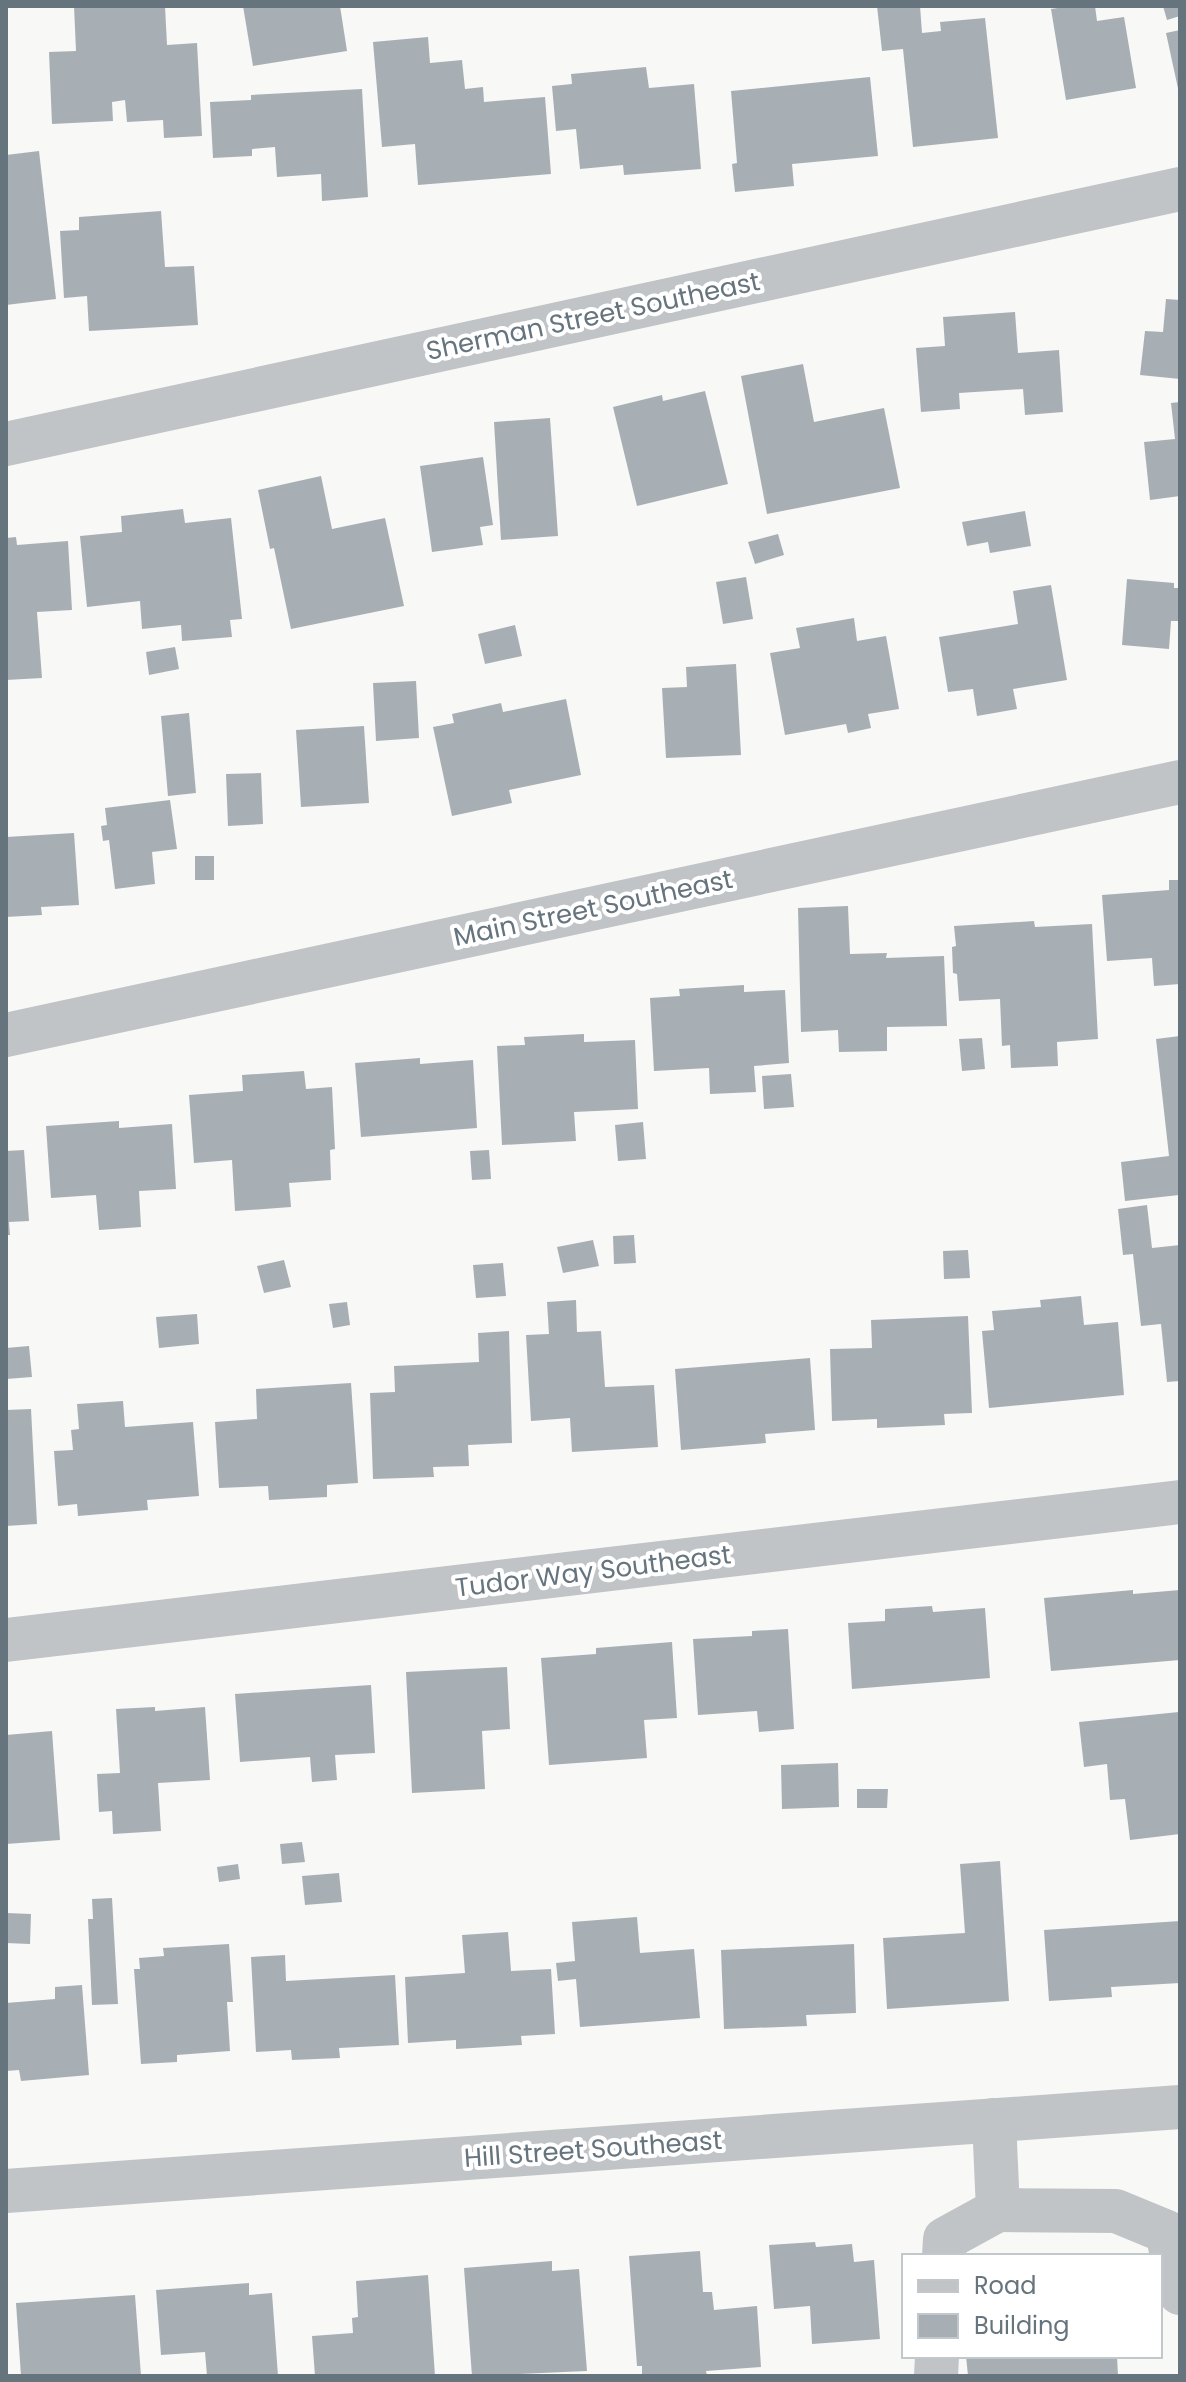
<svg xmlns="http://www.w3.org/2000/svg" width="1186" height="2382" viewBox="0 0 1186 2382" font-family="Poppins,sans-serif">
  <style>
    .building { fill: #a8afb4 }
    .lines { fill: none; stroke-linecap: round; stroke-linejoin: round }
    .minor { stroke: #c0c4c7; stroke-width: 44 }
    .labels { text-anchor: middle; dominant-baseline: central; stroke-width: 8; stroke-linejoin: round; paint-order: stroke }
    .street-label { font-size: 26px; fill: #66747e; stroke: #fff }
  </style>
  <rect width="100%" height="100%" fill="#f8f8f6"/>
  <!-- building -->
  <g class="building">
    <polygon points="74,6 165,6 167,45 197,43 202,136 164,138 163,120 127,122 125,100 112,102 113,121 52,124 49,52 76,51"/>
    <polygon points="243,6 340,6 347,51 253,66"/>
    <polygon points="877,6 920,6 922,33 941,31 940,22 985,18 998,138 913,147 903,49 882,51"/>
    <polygon points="1071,6 1095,6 1097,21 1124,17 1136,88 1066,100 1051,9"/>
    <polygon points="1163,6 1180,6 1180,16 1167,20"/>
    <polygon points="1180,30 1180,93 1179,93 1166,33"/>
    <polygon points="428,37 430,63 462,60 465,89 483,87 484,102 545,97 551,174 418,185 415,144 382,147 373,42"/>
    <polygon points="646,67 649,88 694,84 701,169 624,175 623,165 580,169 576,129 556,131 552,86 572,84 571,74"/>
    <polygon points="870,77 878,156 792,164 794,186 735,192 732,164 737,163 731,91"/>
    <polygon points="362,89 368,197 322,201 321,174 277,177 275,147 252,149 252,156 213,158 210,102 251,100 251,95"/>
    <polygon points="39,151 56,299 6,305 6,155"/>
    <polygon points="161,211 165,267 194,266 198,325 89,331 87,296 64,298 60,231 79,230 79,217"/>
    <polygon points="1166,299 1180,300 1180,379 1140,375 1145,331 1163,332"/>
    <polygon points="1015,312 1018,353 1059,350 1063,412 1025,415 1023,389 959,393 960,409 921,412 916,348 945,346 943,317"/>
    <polygon points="803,364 814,422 884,408 900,488 767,514 741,376"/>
    <polygon points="705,391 728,484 637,506 613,407 662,395 663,401"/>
    <polygon points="1180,402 1180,496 1150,500 1144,442 1175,439 1171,403"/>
    <polygon points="550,418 558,536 501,540 494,422"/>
    <polygon points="483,457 493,525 480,527 483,545 432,552 420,466"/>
    <polygon points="321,476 332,529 385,518 404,606 291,629 274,548 270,549 258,490"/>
    <polygon points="183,509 185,523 231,518 242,619 230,620 232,637 182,641 181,625 142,629 140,601 87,607 80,536 122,532 121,516"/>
    <polygon points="1025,511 1031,546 990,553 988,542 967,546 962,522"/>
    <polygon points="778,534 784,555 755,564 748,542"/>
    <polygon points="16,537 17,545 68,541 72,610 37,612 42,678 6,680 6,538"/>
    <polygon points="746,577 753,619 723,624 716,582"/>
    <polygon points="1127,579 1174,583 1174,588 1180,588 1180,621 1171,621 1169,649 1122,645"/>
    <polygon points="1051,585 1067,680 1013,689 1017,709 977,716 973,689 948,692 939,637 1018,624 1013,591"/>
    <polygon points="854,618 857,641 886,636 899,709 868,714 871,728 848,733 846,724 785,735 770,653 800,648 796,628"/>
    <polygon points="515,625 522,656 485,664 478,634"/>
    <polygon points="175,647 179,669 149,675 146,652"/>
    <polygon points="736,664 741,755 666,758 662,688 687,687 686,667"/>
    <polygon points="416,681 419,738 376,741 373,683"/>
    <polygon points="566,699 581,775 509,790 512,803 452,816 433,727 454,723 452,714 501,703 503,712"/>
    <polygon points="189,713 196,793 168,796 161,716"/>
    <polygon points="364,726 369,803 301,807 296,730"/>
    <polygon points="261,773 263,824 228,826 226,774"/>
    <polygon points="170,800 177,849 152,852 155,884 115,889 109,840 103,841 101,826 107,825 105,808"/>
    <polygon points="74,833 79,905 41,907 42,915 6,917 6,837"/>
    <rect x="195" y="856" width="19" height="24"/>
    <polygon points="1169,880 1180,880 1180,984 1154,986 1152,958 1107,961 1102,895 1169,890"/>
    <polygon points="848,906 850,954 887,953 886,958 944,956 947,1026 887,1027 887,1051 839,1052 838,1030 801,1032 798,908"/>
    <polygon points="1034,921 1035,927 1092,924 1098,1039 1057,1042 1058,1066 1011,1068 1010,1045 1002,1046 1000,999 959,1001 957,974 953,973 952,947 956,946 954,926"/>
    <polygon points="744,985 744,992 785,990 789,1063 754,1066 756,1092 710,1094 709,1068 654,1071 650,998 680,996 679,989"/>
    <polygon points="584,1034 584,1042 635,1040 638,1109 574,1112 576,1141 502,1145 497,1046 525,1045 524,1037"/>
    <polygon points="1180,1036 1179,1195 1125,1201 1121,1162 1169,1156 1156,1039"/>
    <polygon points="982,1038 985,1069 962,1071 959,1039"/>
    <polygon points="420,1058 420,1064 473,1060 477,1128 361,1137 355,1063"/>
    <polygon points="304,1071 306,1089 332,1087 335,1149 330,1150 331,1180 289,1183 291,1207 235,1211 232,1160 194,1163 189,1095 243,1091 242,1075"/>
    <polygon points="791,1074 794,1107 764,1109 762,1076"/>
    <polygon points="119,1121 119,1128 172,1124 176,1189 139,1191 141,1227 99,1230 96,1195 51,1198 46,1126"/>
    <polygon points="643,1122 646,1159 618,1161 615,1125"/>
    <polygon points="24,1150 29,1221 9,1222 10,1235 6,1235 6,1151"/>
    <polygon points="489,1150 491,1179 472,1180 470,1151"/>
    <polygon points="1147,1205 1152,1248 1180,1245 1180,1381 1167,1382 1161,1324 1141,1326 1133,1254 1123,1255 1118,1209"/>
    <polygon points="634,1235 636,1263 614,1264 613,1236"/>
    <polygon points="593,1240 599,1266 563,1273 557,1247"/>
    <polygon points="968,1250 970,1278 944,1279 943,1251"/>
    <polygon points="284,1260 291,1287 264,1293 257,1266"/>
    <polygon points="503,1263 506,1296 476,1298 473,1265"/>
    <polygon points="1081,1296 1084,1325 1118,1322 1124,1395 989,1408 982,1331 994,1330 992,1311 1041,1307 1040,1300"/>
    <polygon points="576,1300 577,1332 601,1331 605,1387 654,1385 658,1447 572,1452 570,1418 531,1421 526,1335 549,1334 547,1302"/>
    <polygon points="347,1302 350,1325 333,1328 329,1304"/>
    <polygon points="197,1314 199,1344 159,1348 156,1317"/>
    <polygon points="968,1316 972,1413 944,1414 945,1425 877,1428 877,1419 832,1421 830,1349 872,1348 871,1320"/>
    <polygon points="509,1331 512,1443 468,1445 469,1466 433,1467 434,1477 373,1479 370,1393 395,1392 394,1366 479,1362 478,1333"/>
    <polygon points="29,1346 32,1377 6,1379 6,1348"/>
    <polygon points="810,1358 815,1430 765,1434 766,1443 681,1450 675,1369"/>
    <polygon points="351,1383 358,1483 327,1485 327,1497 269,1500 268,1486 219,1488 215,1422 257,1419 256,1389"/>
    <polygon points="123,1401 125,1427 193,1422 199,1496 147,1500 148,1510 78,1516 77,1504 58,1506 54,1451 73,1450 71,1430 79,1429 77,1404"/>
    <polygon points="31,1409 37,1524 6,1526 6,1410"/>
    <polygon points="1133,1590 1133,1594 1180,1590 1180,1660 1051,1671 1044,1598"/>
    <polygon points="932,1606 933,1612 985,1608 990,1678 852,1689 848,1623 885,1621 885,1609"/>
    <polygon points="788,1629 794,1729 759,1732 757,1711 698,1715 693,1639 752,1636 752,1631"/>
    <polygon points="672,1642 677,1718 644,1720 647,1758 549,1765 541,1658 596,1654 596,1648"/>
    <polygon points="507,1667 510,1729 482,1731 485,1789 412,1793 406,1672"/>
    <polygon points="371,1685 375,1753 335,1755 337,1780 312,1782 310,1757 240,1762 235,1694"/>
    <polygon points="155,1707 155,1711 205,1707 210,1780 158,1783 161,1831 113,1834 112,1811 99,1812 97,1774 120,1773 116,1709"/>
    <polygon points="1179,1712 1180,1834 1130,1840 1125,1799 1110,1800 1107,1764 1084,1767 1079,1722"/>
    <polygon points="52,1731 60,1840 6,1844 6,1735"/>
    <polygon points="838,1763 839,1807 782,1809 781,1765"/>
    <polygon points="857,1789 888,1789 887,1808 857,1808"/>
    <polygon points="302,1842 305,1862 282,1864 280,1844"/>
    <polygon points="1000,1861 1009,2001 887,2009 883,1938 965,1933 960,1864"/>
    <polygon points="238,1864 240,1879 219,1882 217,1867"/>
    <polygon points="339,1873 342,1902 305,1905 302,1876"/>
    <polygon points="112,1898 118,2004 92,2005 88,1919 93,1919 92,1899"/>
    <polygon points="7,1913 31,1914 30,1944 6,1943"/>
    <polygon points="637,1917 640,1953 694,1949 700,2018 580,2027 576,1979 558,1981 556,1963 575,1961 572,1922"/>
    <polygon points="1180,1921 1180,1983 1111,1987 1112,1997 1049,2001 1044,1930"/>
    <polygon points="508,1932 511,1971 551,1969 555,2034 521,2036 522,2045 456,2049 456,2040 408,2043 405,1977 465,1973 462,1935"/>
    <polygon points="229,1944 233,2002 227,2002 230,2051 177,2055 177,2062 141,2064 134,1969 140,1969 139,1958 164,1956 163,1948"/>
    <polygon points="854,1944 856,2013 806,2015 807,2026 724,2029 721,1950"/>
    <polygon points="285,1955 286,1981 395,1975 399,2045 339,2048 340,2058 292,2060 291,2050 256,2052 251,1957"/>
    <polygon points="82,1985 89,2075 21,2081 19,2070 6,2071 6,2003 55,1999 55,1987"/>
    <polygon points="815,2242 816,2247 852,2244 854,2262 874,2260 880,2339 812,2344 810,2306 774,2309 769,2245"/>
    <polygon points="700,2251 703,2292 712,2292 714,2310 757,2306 761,2367 706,2371 707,2376 642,2376 642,2366 637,2366 629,2256"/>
    <polygon points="552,2261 552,2271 579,2269 587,2371 472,2376 464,2268"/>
    <polygon points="428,2275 435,2376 315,2376 312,2336 353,2333 352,2318 358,2317 356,2281"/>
    <polygon points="249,2283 249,2295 272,2293 278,2376 207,2376 205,2352 161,2355 156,2290"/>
    <polygon points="135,2295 141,2376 21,2376 16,2303"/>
    <polygon points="966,2356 1117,2356 1118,2376 968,2376"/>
  </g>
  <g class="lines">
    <!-- minor -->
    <g class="minor">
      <polyline points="6,444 1180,189"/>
      <polyline points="6,1035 1180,782"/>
      <polyline points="6,1640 1180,1502"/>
      <polyline points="6,2191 1180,2107"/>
      <polyline points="998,2210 1116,2211 1167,2232 1180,2293"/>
      <polyline points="944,2256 945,2239 998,2210 994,2120"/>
      <polyline points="936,2376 937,2356"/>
    </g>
  </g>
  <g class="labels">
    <!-- street labels -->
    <g class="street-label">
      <text transform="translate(593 316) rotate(-12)">Sherman Street Southeast</text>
      <text transform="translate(593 908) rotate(-12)">Main Street Southeast</text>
      <text transform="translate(593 1571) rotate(-7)">Tudor Way Southeast</text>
      <text transform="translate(593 2149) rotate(-4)">Hill Street Southeast</text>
    </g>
  </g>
  <!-- border -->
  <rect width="1186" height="2382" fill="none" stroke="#66747e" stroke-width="16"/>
  <!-- legend -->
  <rect x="902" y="2254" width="260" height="104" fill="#ffffff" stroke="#c2c7cb" stroke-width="2"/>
  <rect x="918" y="2280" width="40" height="12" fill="#c0c4c7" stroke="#c2c7cb" stroke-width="2"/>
  <text x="974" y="2294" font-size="24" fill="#66747e">Road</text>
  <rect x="918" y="2314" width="40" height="24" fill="#a8afb4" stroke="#c2c7cb" stroke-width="2"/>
  <text x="974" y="2334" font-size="24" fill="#66747e">Building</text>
</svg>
